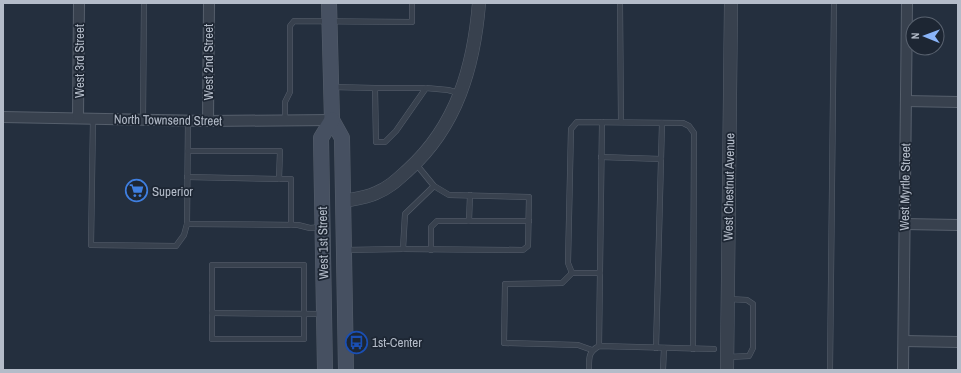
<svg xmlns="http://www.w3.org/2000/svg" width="961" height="373" viewBox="0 0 961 373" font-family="'Archivo Narrow',sans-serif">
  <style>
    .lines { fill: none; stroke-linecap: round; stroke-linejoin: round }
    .service-casing { stroke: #565f6c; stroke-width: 6 }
    .minor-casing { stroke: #565f6c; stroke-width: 12 }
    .tertiary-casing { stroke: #565f6c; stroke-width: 14 }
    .secondary-casing { stroke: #565f6c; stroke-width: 16 }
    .service { stroke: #38414e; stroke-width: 5 }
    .minor { stroke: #38414e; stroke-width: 10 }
    .tertiary { stroke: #38414e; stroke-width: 13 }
    .secondary { stroke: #465061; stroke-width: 15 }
    .labels { text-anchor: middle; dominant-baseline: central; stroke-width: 3.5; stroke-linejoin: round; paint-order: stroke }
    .street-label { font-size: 13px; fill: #b4bcc9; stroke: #1d2633 }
    .poi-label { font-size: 13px; fill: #b4bcc9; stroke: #1d2633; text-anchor: start }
  </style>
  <rect width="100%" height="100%" fill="#242f3e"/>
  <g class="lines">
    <defs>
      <g id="service">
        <polyline points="620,3 621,122"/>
        <polyline points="332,87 375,88 376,142 385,142 396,131 426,88 375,88"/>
        <polyline points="426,88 448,90 459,93"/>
        <polyline points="93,119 91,245 176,246 184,235 187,224"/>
        <polyline points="143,119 144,3"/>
        <polyline points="188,120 187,224 298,225 310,228 322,227"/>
        <polyline points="285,120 285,102 290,92 290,26 294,21 412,22 412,3"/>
        <polyline points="188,151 280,151 279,179 291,179 291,225"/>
        <polyline points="601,157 661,159"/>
        <polyline points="187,177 279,179"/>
        <polyline points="469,221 470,195"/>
        <polyline points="403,249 523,250 528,246 529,197 449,195 434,186"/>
        <polyline points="345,250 403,249 405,214 434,186 416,164"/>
        <polyline points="431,250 431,227 437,221 529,221"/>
        <rect x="212" y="265" width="92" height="74"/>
        <polyline points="572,273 568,263 571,129 577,122 683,123 689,126 694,133 693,349"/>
        <polyline points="212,313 322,314"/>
        <polyline points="599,346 602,122"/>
        <polyline points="656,348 662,123"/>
        <polyline points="592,350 578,345 504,343 505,284 562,283 572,273 600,273"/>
        <polyline points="728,357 749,356 753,348 753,304 747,300 729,299"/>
        <path d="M 589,370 C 589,358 588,352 599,346 L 714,349"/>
        <polyline points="663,370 664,348"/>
        <polyline points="830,370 834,3"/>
      </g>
      <g id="minor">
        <polyline points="906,101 958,102"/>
        <polyline points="3,117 208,121 332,120"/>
        <polyline points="78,118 79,3"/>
        <polyline points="208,121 209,3"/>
        <polyline points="905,224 958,225"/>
        <polyline points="904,341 958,342"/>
        <polyline points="903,370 907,3"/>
      </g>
      <g id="tertiary">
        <path d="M 343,201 C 354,199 366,198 376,193 C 389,188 398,179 408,170 C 457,126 474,66 479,3"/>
        <polyline points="727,370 731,3"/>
      </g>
      <g id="secondary">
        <polyline points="329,3 332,120 342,138 346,370"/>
        <polyline points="325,370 321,138 332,120"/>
      </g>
    </defs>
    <!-- service casing -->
    <use href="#service" class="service-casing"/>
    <!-- minor casing -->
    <use href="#minor" class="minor-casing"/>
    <!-- tertiary casing -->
    <use href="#tertiary" class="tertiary-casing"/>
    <!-- secondary casing -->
    <use href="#secondary" class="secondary-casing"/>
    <!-- service -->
    <use href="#service" class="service"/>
    <!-- minor -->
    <use href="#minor" class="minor"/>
    <!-- tertiary -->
    <use href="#tertiary" class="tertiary"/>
    <!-- secondary -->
    <use href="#secondary" class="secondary"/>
  </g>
  <!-- icons -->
  <defs>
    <symbol id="supermarket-ring" viewBox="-11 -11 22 22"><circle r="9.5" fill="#1d2633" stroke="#3f7fe0" stroke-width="1.5"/><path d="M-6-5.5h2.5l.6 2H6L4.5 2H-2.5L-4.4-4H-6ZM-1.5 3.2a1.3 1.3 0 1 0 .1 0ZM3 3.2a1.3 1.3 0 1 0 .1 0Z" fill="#3f7fe0"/></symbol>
    <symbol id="bus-ring" viewBox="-11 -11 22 22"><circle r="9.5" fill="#1d2633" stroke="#1a4fb4" stroke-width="1.5"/><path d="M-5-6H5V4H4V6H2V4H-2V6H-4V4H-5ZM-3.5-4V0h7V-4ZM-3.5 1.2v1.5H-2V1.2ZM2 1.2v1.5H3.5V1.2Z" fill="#1a4fb4"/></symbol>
  </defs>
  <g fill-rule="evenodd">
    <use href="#supermarket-ring" x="124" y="178" width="25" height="25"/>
    <use href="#bus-ring" x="344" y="330" width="25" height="25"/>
  </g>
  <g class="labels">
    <!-- street labels -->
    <g class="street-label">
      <text transform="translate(79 61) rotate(-90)">West 3rd Street</text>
      <text transform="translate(208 62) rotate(-90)">West 2nd Street</text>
      <text transform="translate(168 120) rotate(1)">North Townsend Street</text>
      <text transform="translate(729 187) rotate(-89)">West Chestnut Avenue</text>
      <text transform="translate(905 187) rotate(-89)">West Myrtle Street</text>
      <text transform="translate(323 243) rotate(-91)">West 1st Street</text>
    </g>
    <!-- poi labels -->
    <g class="poi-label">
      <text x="152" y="191">Superior</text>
      <text x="372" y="342">1st-Center</text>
    </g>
  </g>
  <!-- border -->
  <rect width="961" height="373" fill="none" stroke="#b4bcc9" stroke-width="8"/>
  <!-- north arrow -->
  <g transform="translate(925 36) rotate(271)"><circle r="19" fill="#1d2633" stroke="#59626f"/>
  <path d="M0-3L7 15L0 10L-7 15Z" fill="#8ab4f8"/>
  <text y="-6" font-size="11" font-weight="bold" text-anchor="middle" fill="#b4bcc9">N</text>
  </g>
</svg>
